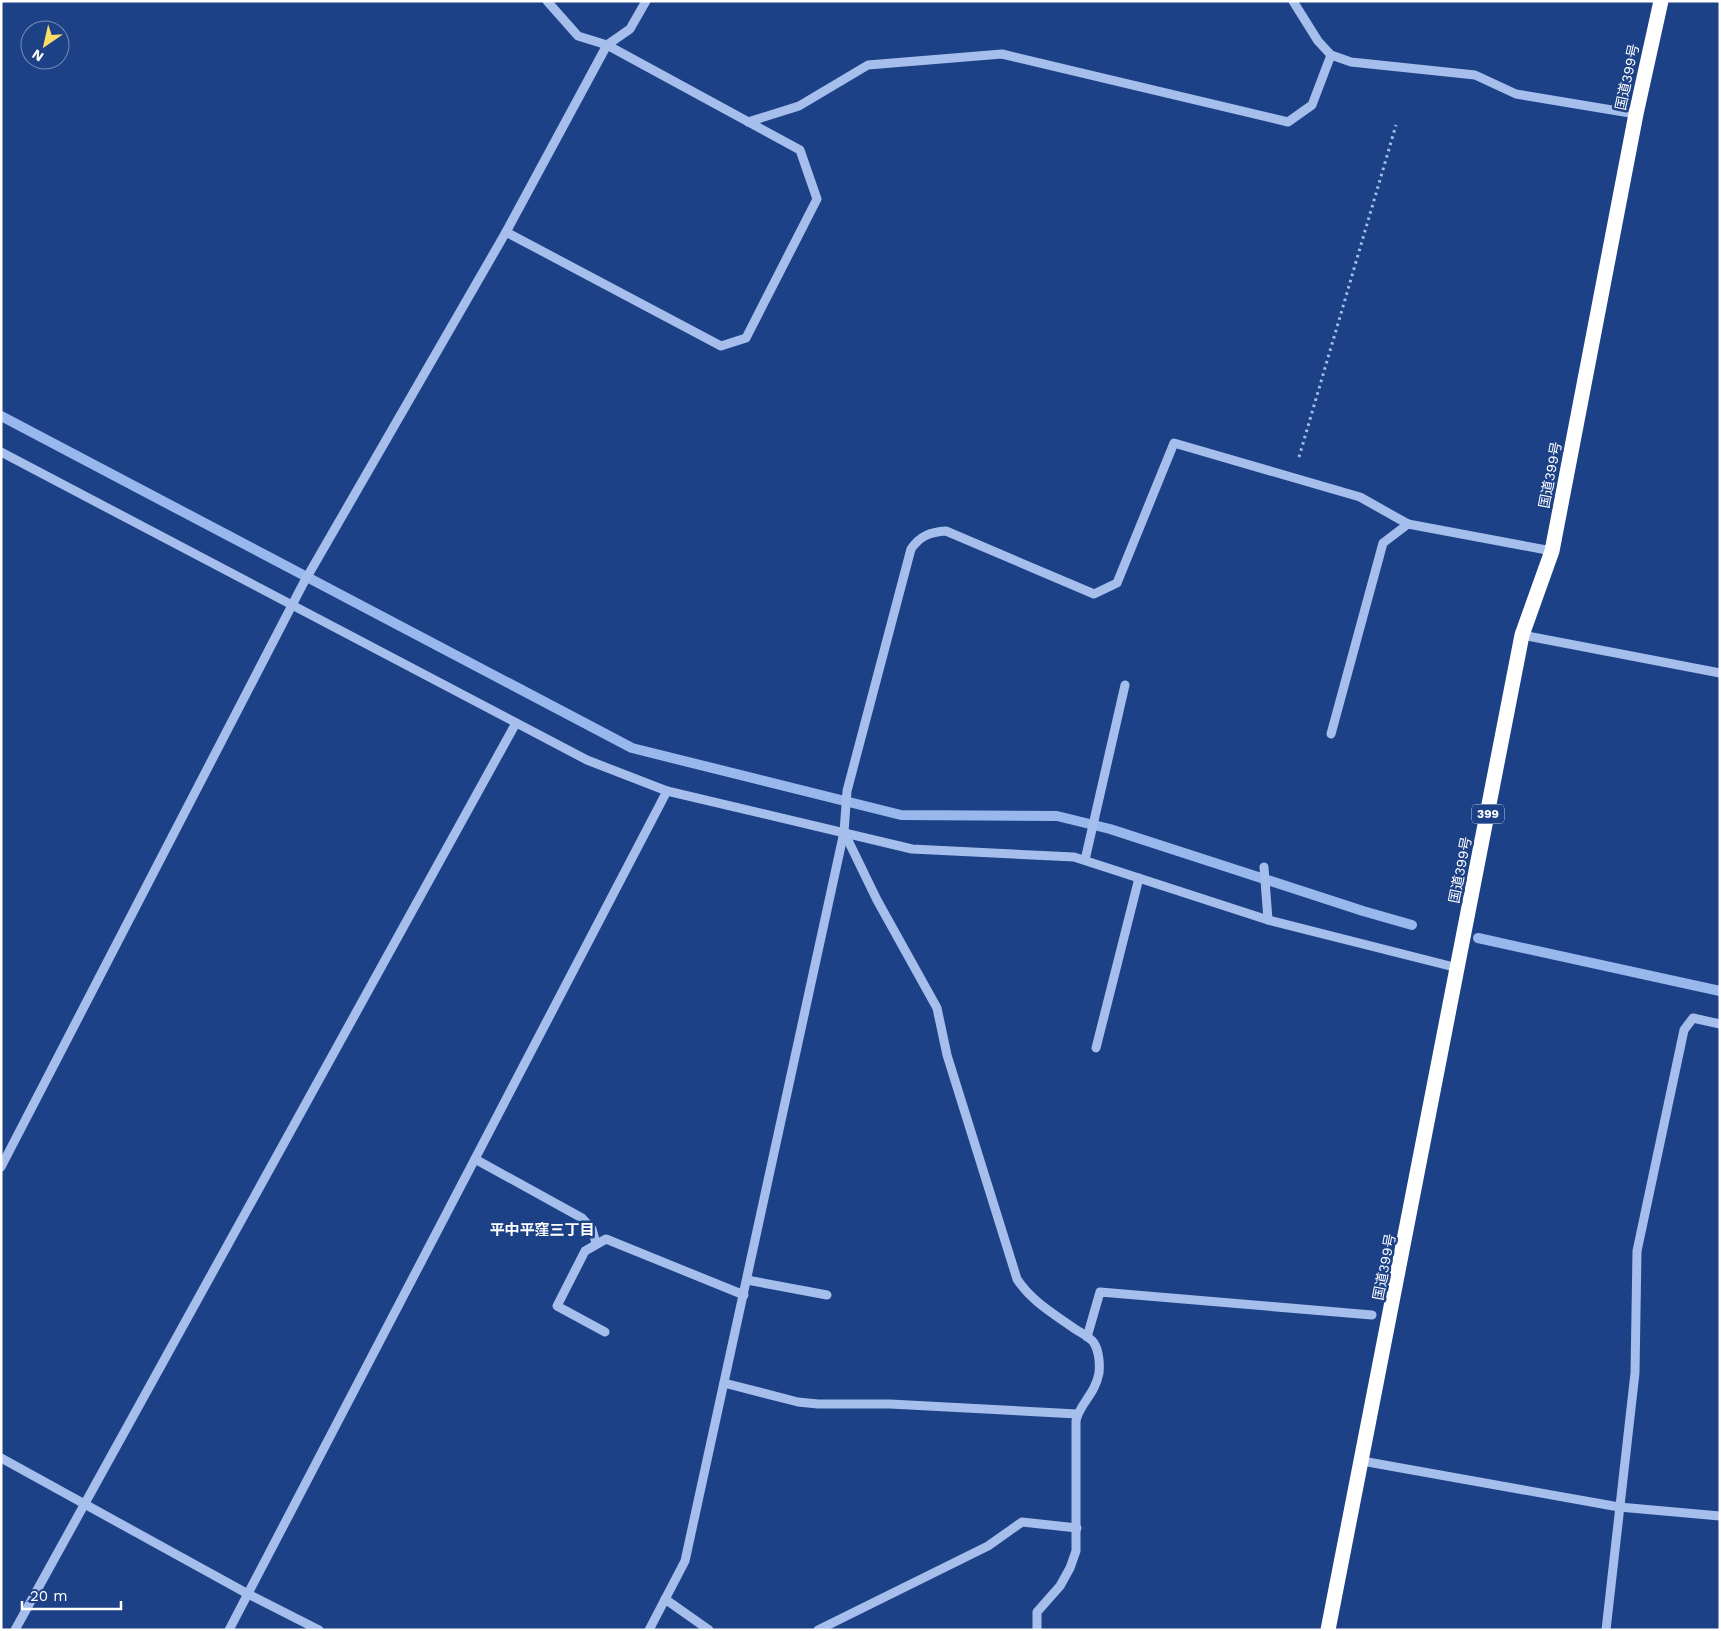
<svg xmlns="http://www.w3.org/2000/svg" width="1721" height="1631" viewBox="0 0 1721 1631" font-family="'Work Sans','Noto Sans JP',sans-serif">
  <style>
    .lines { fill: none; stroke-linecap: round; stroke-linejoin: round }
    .stream { stroke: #98b7ed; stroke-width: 10 }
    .path { stroke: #a5beeb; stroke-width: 3; stroke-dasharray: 2.5 4; stroke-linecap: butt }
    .minor { stroke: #a5beeb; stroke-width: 9 }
    .highway { stroke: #fff; stroke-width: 15 }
    .labels { text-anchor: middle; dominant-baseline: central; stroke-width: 5; stroke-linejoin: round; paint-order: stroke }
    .shield { fill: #1d4186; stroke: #bbc6db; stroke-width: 1 }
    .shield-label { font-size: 12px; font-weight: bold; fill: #fff }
    .street-label { font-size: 14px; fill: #fff; stroke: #1d4186 }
    .neighbourhood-label { font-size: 15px; font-weight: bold; fill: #fff; stroke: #1d4186 }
  </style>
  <rect width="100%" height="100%" fill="#1d4186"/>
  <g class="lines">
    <!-- stream -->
    <g class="stream">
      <polyline points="1,416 632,748 901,815 1057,816 1110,829 1363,911 1412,925"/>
      <polyline points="1478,938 1720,991"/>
    </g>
    <!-- path -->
    <polyline class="path" points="1299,457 1396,125"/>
    <!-- minor -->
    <g class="minor">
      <polyline points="1293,1 1318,41 1331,55 1351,62 1475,75 1516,94 1636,114"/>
      <polyline points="748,122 799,106 868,65 1002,54 1288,122 1312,105 1331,55"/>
      <polyline points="506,232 721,346 746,338 817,199 800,150 607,45 578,36 547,1"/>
      <polyline points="1,452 587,760 667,791 912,849 1074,857 1268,920 1458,968"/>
      <polyline points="1522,635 1720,673"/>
      <polyline points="1331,734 1383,543 1408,524 1552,551"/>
      <path d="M 844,832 L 877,900 L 937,1008 L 947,1055 L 1017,1279 C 1031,1301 1054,1314 1075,1329 C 1081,1333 1090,1337 1094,1343 C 1099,1351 1100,1364 1099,1373 C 1095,1395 1079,1404 1076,1421 L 1076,1551 L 1070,1568 L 1060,1586 L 1037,1612 L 1037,1630"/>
      <polyline points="1085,860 1125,685"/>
      <polyline points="1264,867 1268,920"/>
      <polyline points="1096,1048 1139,878"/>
      <polyline points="475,1159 582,1218 592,1229 596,1243"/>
      <polyline points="1,1167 303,584 506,232 607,45 630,29 646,1"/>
      <polyline points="747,1280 827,1295"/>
      <polyline points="605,1332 557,1306 585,1251 606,1239 744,1295"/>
      <polyline points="1087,1337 1100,1292 1372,1315"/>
      <polyline points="724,1383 798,1402 818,1404 890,1404 1077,1414"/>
      <polyline points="1,1458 248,1594 319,1630"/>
      <polyline points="1362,1461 1619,1507 1720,1516"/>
      <polyline points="665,1599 709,1630"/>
      <polyline points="15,1630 516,723"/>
      <polyline points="229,1630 667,791"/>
      <path d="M 649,1630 L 685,1561 L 844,832 L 847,791 L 911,549 C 920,536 930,532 946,531 L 1094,594 L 1117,583 L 1174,443 L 1360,497 L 1408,524"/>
      <polyline points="818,1630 988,1546 1022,1522 1077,1528"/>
      <polyline points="1606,1630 1635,1373 1637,1251 1684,1030 1693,1018 1720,1024"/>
    </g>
    <!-- highway -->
    <polyline class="highway" points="1328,1630 1522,635 1552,551 1636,114 1661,1"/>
  </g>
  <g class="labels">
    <!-- shield labels -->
    <rect class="shield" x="1472" y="804.5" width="32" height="19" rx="4"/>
    <g class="shield-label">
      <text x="1488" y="814">399</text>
    </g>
    <!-- street labels -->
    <g class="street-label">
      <text transform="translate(1627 77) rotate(-78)">国道399号</text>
      <text transform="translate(1550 475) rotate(-79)">国道399号</text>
      <text transform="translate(1460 870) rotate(-79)">国道399号</text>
      <text transform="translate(1384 1267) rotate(-79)">国道399号</text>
    </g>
    <!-- neighbourhood labels -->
    <g class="neighbourhood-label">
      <text x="542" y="1230">平中平窪三丁目</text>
    </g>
  </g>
  <!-- border -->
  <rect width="1721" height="1631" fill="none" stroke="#ffffff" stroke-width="5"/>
  <!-- north arrow -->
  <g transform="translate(45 45) rotate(214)"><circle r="24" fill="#1d4186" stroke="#778db6"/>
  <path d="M0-4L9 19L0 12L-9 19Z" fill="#fbdd63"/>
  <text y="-8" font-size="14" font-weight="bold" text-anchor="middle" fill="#ffffff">N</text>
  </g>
  <!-- scale -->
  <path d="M22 1601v8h99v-8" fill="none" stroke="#ffffff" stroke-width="2.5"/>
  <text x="30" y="1601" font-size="15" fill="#ffffff" stroke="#1d4186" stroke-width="4" paint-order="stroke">20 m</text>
</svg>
